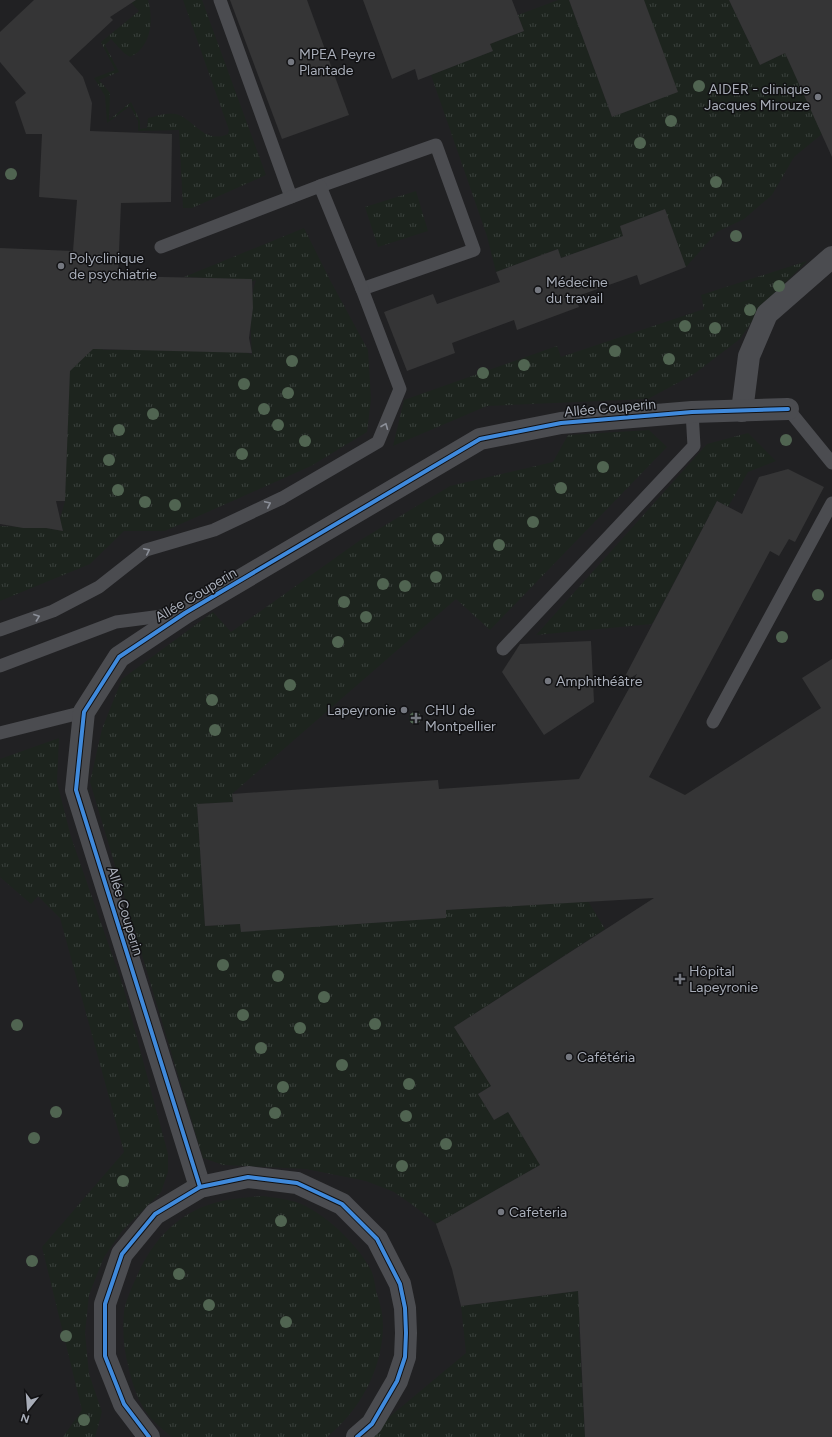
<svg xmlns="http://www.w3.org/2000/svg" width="832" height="1437" viewBox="0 0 832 1437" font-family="Figtree,sans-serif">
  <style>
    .built { fill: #212123 }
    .grass { fill: url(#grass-tufts) }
    .building { fill: #353536 }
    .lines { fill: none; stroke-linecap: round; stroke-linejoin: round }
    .service { stroke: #4b4c50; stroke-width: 13 }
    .minor { stroke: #4b4c50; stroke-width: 22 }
    .cycleway-casing { stroke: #111113; stroke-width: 6 }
    .cycleway { stroke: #408adc; stroke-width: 4 }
    .tree { fill: #506451 }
    .oneway { stroke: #8c9099 }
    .poi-dot { fill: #757880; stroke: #111113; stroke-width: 1.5 }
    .labels { text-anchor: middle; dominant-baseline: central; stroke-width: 3; stroke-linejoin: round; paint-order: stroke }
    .poi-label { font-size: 14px; fill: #a8adb8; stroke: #111113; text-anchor: start }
    .street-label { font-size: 14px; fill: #a8adb8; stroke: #111113 }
  </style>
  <defs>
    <pattern id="grass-tufts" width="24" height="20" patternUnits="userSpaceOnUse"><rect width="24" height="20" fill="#1d241e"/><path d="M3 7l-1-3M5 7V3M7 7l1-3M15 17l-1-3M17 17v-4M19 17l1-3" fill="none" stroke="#3b413d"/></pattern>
  </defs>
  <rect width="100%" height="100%" fill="#171717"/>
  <!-- built -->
  <rect class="built" x="0" y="0" width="832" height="1437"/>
  <!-- grass -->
  <g class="grass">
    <path d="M 129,0 L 148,0 C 154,20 151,48 130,57 L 124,53 L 111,39 L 105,45 L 119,72 L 99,80 L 110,93 L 109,120 L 131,102 L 140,121 L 140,129 L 147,128 L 148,118 C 156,116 168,112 176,114 C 193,118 204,145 228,134 L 229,130 L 183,0 L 202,0 L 266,175 L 192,208 L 183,208 L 179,130 L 138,131 L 138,121 L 130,106 L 107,123 L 105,96 L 94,78 L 115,70 L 101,42 L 139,11 Z"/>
    <polygon points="558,0 569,0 612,117 644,0 729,0 760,65 785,53 822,134 794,157 772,195 744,219 717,232 686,267 665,210 620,226 623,236 561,258 557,249 496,272 487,236 431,75 492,51 490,44 524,31 518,15"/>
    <polygon points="416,191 428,231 378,247 365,207"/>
    <path d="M 304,228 L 330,280 L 368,350 L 371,399 L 367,432 L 311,466 L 165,531 L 124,531 L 90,564 L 0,601 L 0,526 L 46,528 L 63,531 L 60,519 L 65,501 L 66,378 L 68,372 L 96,346 L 104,350 L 232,348 L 242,350 L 252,355 C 251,331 248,303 256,280 L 245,284 L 236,279 L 184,277 Z"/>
    <polygon points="807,261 763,305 740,339 694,374 648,399 487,406 393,446 404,400 557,346 561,357 704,309 701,295"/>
    <polygon points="649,430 667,447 490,630 456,599 232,794 233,802 197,804 205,926 240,924 241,931 446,918 446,910 588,901 605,929 454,1027 491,1086 478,1094 494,1120 508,1112 540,1165 436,1224 414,1206 394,1192 366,1181 306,1169 223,1165 203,1158 90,782 102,729 122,679 213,612 231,632 359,541 450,486 553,462 568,435"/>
    <polygon points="748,433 776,461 748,472 728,507 717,501 652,624 536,635 707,444"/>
    <polygon points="59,738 57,782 71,837 123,986 168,1154 168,1172 161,1192 122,1231 104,1257 89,1295 85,1333 89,1374 102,1412 95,1437 63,1437 82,1410 42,1247 124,1152 60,918 38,896 31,904 0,877 0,759"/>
    <path d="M 263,1196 C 276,1198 289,1199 301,1204 C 317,1211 332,1223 343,1234 C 354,1245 364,1257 371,1270 C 374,1277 375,1284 376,1291 C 380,1303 383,1314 383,1327 C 382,1370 360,1410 327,1437 L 172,1437 C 162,1429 151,1420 144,1409 C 137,1397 132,1383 129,1369 C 124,1351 122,1332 124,1312 C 126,1300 131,1289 136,1278 C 149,1249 164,1228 192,1212 C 214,1200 238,1198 263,1196 Z"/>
    <polygon points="585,1290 579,1326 585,1437 368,1437 382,1423 466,1353 461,1306"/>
  </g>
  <!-- building -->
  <g class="building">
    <polygon points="34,0 136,0 110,17 113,20 69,61 83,77 92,103 90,131 172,134 171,202 121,203 118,276 252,279 253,308 249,338 252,353 93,349 70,371 65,501 56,501 63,531 46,528 23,528 0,524 0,248 73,251 77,200 39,197 42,134 26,134 15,102 26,93 0,62 0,32"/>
    <polygon points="230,0 307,0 349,115 282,139"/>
    <polygon points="363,0 512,0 524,31 490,44 493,51 418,80 415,69 392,79"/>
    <polygon points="569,0 644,0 678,92 612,117"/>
    <polygon points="729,0 832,0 832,157 785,53 760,65"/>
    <polygon points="665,209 686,267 640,285 637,275 575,297 579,307 517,330 514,320 452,343 455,353 407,371 384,312 433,294 437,304 500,282 496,272 558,249 561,258 623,236 620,226"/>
    <polygon points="788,469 824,487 795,542 789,539 779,556 770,551 649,777 685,795 821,708 802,678 832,659 832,1437 585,1437 578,1291 461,1306 452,1269 436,1224 540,1165 508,1112 494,1120 478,1094 491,1086 454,1027 654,898 446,910 446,918 241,932 240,924 205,926 197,804 233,802 232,794 438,780 439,789 579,779 637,674 621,684 717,501 742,514 759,477"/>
    <polygon points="591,641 594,702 544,735 502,672 520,644"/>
  </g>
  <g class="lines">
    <!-- service -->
    <g class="service">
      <polyline points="220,0 291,197"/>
      <polyline points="320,186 436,145 474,250 362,289"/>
      <polyline points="788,409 832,463"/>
      <polyline points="0,630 53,611 99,587 146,550 214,530 282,498 378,442 400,389 362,289 320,186 161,247"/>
      <polyline points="503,649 694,446 692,412"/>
      <polyline points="0,666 116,622 177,614"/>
      <polyline points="713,722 832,503"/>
      <polyline points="0,733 84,712"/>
    </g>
    <!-- minor -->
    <g class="minor">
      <polyline points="742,411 749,356 767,314 832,257"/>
      <polyline points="200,1187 76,790 84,712 119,657 185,613 480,439 561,423 692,412 788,409"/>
      <polyline points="149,1437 124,1404 105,1356 105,1304 122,1254 155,1214 200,1187 248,1177 297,1183 342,1204 377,1239 400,1284 405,1308 406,1333 405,1357 397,1381 372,1424 357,1437"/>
    </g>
    <defs>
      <g id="cycleway">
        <polyline points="200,1187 76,790 84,712 119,657 185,613 480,439 561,423 692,412 788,409"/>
        <polyline points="149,1437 124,1404 105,1356 105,1304 122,1254 155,1214 200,1187 248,1177 297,1183 342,1204 377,1239 400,1284 405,1308 406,1333 405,1357 397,1381 372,1424 357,1437"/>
      </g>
    </defs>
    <!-- cycleway casing -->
    <use href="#cycleway" class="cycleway-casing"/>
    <!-- cycleway -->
    <use href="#cycleway" class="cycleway"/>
  </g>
  <!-- trees -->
  <g class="tree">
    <circle cx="699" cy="86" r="6"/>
    <circle cx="671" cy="121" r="6"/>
    <circle cx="640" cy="143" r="6"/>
    <circle cx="11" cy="174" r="6"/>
    <circle cx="716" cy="182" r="6"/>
    <circle cx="736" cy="236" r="6"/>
    <circle cx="779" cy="286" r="6"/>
    <circle cx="750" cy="310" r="6"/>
    <circle cx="685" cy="326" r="6"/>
    <circle cx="715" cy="328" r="6"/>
    <circle cx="615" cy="351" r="6"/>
    <circle cx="669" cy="359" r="6"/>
    <circle cx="292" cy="361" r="6"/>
    <circle cx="524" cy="365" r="6"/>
    <circle cx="483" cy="373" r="6"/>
    <circle cx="244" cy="384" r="6"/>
    <circle cx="288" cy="393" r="6"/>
    <circle cx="264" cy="409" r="6"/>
    <circle cx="153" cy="414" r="6"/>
    <circle cx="278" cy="425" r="6"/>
    <circle cx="119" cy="430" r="6"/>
    <circle cx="786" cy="440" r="6"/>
    <circle cx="305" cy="441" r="6"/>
    <circle cx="242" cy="454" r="6"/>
    <circle cx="109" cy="460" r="6"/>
    <circle cx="603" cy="467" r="6"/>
    <circle cx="561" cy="488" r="6"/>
    <circle cx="118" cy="490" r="6"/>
    <circle cx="145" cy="502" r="6"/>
    <circle cx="175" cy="505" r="6"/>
    <circle cx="533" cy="522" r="6"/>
    <circle cx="438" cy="539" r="6"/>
    <circle cx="499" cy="545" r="6"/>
    <circle cx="436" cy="577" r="6"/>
    <circle cx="383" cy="584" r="6"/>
    <circle cx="405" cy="586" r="6"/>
    <circle cx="818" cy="595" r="6"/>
    <circle cx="344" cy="602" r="6"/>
    <circle cx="366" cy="617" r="6"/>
    <circle cx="782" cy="637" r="6"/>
    <circle cx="338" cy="642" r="6"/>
    <circle cx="290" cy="685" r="6"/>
    <circle cx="212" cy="700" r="6"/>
    <circle cx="415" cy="718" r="6"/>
    <circle cx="215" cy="730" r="6"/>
    <circle cx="223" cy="965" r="6"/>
    <circle cx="278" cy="976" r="6"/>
    <circle cx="324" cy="997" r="6"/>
    <circle cx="243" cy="1015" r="6"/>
    <circle cx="375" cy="1024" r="6"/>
    <circle cx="17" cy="1025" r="6"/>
    <circle cx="300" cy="1028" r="6"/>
    <circle cx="261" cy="1048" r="6"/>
    <circle cx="342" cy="1065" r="6"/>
    <circle cx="409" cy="1084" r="6"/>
    <circle cx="283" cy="1087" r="6"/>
    <circle cx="56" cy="1112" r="6"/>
    <circle cx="275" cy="1113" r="6"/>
    <circle cx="406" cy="1116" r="6"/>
    <circle cx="34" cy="1138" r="6"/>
    <circle cx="446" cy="1144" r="6"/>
    <circle cx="402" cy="1166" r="6"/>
    <circle cx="123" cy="1181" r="6"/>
    <circle cx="281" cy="1221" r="6"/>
    <circle cx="32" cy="1261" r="6"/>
    <circle cx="179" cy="1274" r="6"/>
    <circle cx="209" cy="1305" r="6"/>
    <circle cx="286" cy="1322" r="6"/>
    <circle cx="66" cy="1336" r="6"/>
    <circle cx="84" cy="1420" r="6"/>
  </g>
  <!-- one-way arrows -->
  <defs><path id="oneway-chevron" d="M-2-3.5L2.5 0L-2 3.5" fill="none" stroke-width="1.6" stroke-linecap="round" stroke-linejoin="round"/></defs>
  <g class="oneway">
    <use href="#oneway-chevron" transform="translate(385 426) rotate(-68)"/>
    <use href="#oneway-chevron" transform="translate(268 504) rotate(-25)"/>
    <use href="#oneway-chevron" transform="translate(147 551) rotate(-26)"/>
    <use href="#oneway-chevron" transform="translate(37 617) rotate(-20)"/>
  </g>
  <!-- markers -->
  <g class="poi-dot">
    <circle cx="291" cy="62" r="4"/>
    <circle cx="818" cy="97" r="4"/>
    <circle cx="61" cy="266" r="4"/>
    <circle cx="538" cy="290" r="4"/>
    <circle cx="548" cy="681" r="4"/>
    <circle cx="404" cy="710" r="4"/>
    <path d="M414 712h4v4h4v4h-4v4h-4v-4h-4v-4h4z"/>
    <path d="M678 973h4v4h4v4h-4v4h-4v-4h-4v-4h4z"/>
    <circle cx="569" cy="1057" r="4"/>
    <circle cx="501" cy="1212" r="4"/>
  </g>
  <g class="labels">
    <!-- poi labels -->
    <g class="poi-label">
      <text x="299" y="54">MPEA Peyre<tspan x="299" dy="16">Plantade</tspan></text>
      <text x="810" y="89" text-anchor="end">AIDER - clinique<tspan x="810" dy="16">Jacques Mirouze</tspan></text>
      <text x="69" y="258">Polyclinique<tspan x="69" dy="16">de psychiatrie</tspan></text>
      <text x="546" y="282">Médecine<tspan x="546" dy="16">du travail</tspan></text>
      <text x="556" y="681">Amphithéâtre</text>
      <text x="396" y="710" text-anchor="end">Lapeyronie</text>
      <text x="425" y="710">CHU de<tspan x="425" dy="16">Montpellier</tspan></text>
      <text x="689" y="971">Hôpital<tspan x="689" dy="16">Lapeyronie</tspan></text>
      <text x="577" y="1057">Cafétéria</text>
      <text x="509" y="1212">Cafeteria</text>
    </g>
    <!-- street labels -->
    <g class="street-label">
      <text transform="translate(610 408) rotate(-5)">Allée Couperin</text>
      <text transform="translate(196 595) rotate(-31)">Allée Couperin</text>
      <text transform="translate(125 911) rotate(73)">Allée Couperin</text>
    </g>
  </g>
  <!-- north arrow -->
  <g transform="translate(28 1409) rotate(197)" stroke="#111113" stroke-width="3" paint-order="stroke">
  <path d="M0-3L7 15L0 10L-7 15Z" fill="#a8adb8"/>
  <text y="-6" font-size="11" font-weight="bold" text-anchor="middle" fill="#a8adb8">N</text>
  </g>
</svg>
